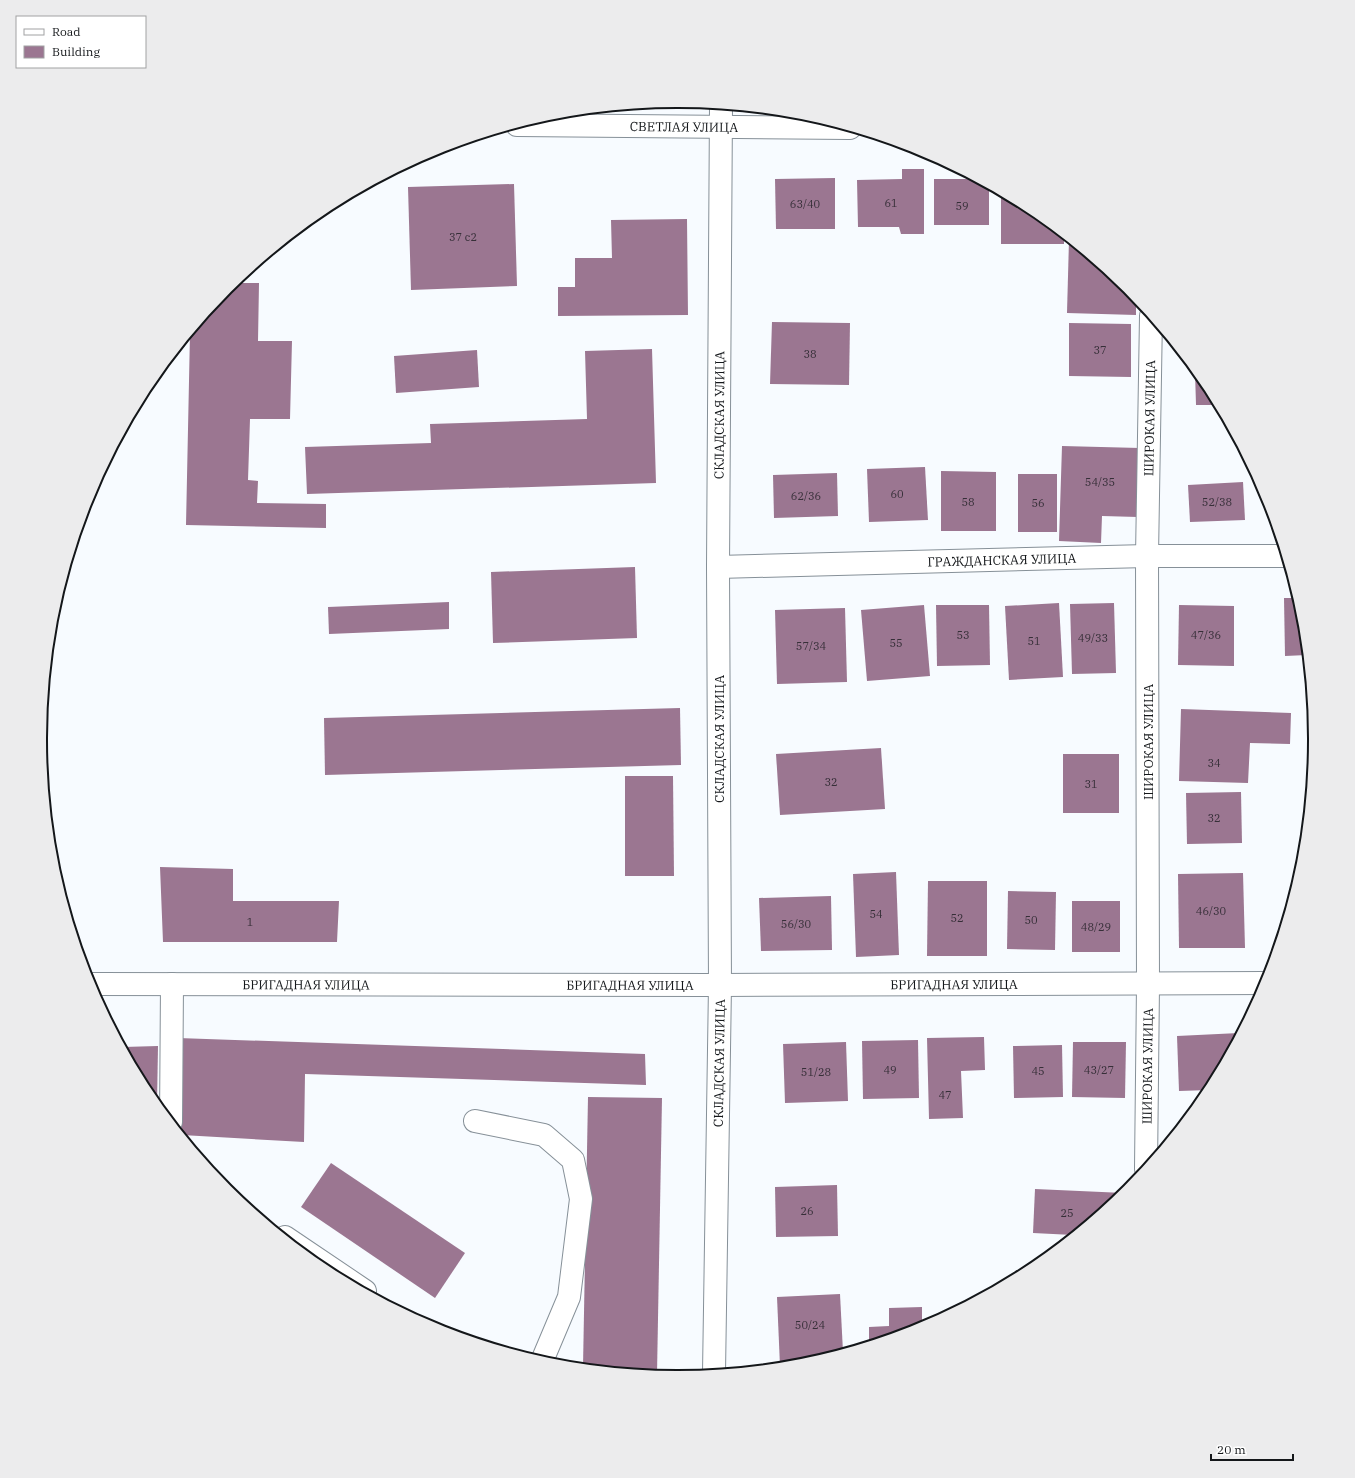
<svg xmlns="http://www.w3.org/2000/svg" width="1355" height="1478" viewBox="0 0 1355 1478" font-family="'IBM Plex Serif',serif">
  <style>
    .building { fill: #9b7691 }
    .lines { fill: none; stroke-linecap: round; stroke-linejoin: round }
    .minor-casing { stroke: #869098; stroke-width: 24 }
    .minor { stroke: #fff; stroke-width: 22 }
    .labels { text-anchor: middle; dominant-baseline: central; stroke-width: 3; stroke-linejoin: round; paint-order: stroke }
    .number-label { font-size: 11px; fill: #362f38 }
    .street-label { font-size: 13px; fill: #14171a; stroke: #fff }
    .rim { fill: none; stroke: #14171a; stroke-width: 2 }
  </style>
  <rect width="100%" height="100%" fill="#f7fbff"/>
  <!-- building -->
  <g class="building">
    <polygon points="902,169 924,169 924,234 901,234 899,227 858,227 857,180 902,179"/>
    <polygon points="835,178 835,229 776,229 775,179"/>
    <polygon points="934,179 975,179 989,186 989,225 934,225"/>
    <polygon points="514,184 517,286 411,290 408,187"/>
    <polygon points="1001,192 1032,209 1064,235 1064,244 1001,244"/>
    <polygon points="687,219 688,315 558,316 558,287 575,287 575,258 612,258 611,220"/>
    <polygon points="1069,240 1128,288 1136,298 1136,315 1067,313"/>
    <polygon points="242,276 242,283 259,283 258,341 292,341 290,419 250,419 248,480 258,481 257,503 326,504 326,528 186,525 190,333 227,288"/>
    <polygon points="772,322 850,323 849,385 770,384"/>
    <polygon points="1069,323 1131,324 1131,377 1069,376"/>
    <polygon points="652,349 656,483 307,494 305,447 431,443 430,424 587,419 585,351"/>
    <polygon points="477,350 479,387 396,393 394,356"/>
    <polygon points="1195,372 1208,385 1218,405 1196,405"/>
    <polygon points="1062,446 1140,448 1138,517 1102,516 1101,543 1059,541"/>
    <polygon points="925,467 928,520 869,522 867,469"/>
    <polygon points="941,471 996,472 996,531 941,531"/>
    <polygon points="837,473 838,516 774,518 773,475"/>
    <rect x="1018" y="474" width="39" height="58"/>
    <polygon points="1243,482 1245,520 1190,522 1188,485"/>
    <polygon points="635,567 637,638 493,643 491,572"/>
    <polygon points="58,595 57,609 54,609 56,604"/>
    <polygon points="1284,598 1298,598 1303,615 1307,655 1285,656"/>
    <polygon points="449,602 449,629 329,634 328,607"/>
    <polygon points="1059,603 1063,677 1009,680 1005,606"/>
    <polygon points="1114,603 1116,673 1072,674 1070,604"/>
    <polygon points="924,605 930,676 867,681 861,610"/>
    <polygon points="936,605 989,605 990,665 937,666"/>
    <polygon points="1179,605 1234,606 1234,666 1178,665"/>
    <polygon points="845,608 847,682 777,684 775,610"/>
    <polygon points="680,708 681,765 325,775 324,718"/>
    <polygon points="1181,709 1291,713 1290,744 1250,743 1248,783 1179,781"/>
    <polygon points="881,748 885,809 780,815 776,754"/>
    <rect x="1063" y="754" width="56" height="59"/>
    <polygon points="625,776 673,776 674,876 625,876"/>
    <polygon points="1241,792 1242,843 1187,844 1186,793"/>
    <polygon points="160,867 233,869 233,901 339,901 337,942 163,942"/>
    <polygon points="896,872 899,955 856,957 853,874"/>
    <polygon points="1243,873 1245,948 1179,948 1178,874"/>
    <polygon points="928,881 987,881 987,956 927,956"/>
    <polygon points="1008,891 1056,892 1055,950 1007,949"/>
    <polygon points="831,896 832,950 761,951 759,898"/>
    <rect x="1072" y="901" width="48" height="51"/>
    <polygon points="1239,1033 1209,1090 1179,1091 1177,1036"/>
    <polygon points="984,1037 985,1070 961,1071 963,1118 929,1119 927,1038"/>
    <polygon points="178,1038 645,1054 646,1085 305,1074 304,1142 182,1135"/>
    <polygon points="918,1040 919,1098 863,1099 862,1041"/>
    <polygon points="846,1042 848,1101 785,1103 783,1044"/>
    <polygon points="1073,1042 1126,1042 1125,1098 1072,1097"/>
    <polygon points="1062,1045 1063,1097 1014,1098 1013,1046"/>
    <polygon points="158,1046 157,1104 147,1093 123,1047"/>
    <polygon points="588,1097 662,1098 657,1374 583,1367"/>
    <polygon points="331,1163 465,1253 435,1298 301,1207"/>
    <polygon points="837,1185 838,1236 776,1237 775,1187"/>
    <polygon points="1035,1189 1124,1193 1073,1235 1033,1233"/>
    <polygon points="840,1294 843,1352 802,1364 780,1366 777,1297"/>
    <polygon points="922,1307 922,1327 869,1344 869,1327 889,1326 889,1308"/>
  </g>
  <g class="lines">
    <defs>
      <g id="minor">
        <path id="s1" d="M 517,125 L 850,128"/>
        <path id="s2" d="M 718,567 L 1147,556 L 1285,556"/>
        <path id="s3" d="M 89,984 L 720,985 L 1266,983"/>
        <polyline points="475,1121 544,1135 573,1160 581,1199 569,1297 542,1361"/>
        <polyline points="171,1122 172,984"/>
        <path id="s4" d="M 1146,1169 L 1148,985 L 1147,556 L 1151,316"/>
        <polyline points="285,1237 365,1291"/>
        <path id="s5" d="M 714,1373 L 720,985 L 718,567 L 721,106"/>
      </g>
    </defs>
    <!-- minor casing -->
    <use href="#minor" class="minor-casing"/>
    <!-- minor -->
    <use href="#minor" class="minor"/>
  </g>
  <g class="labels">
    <!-- number labels -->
    <g class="number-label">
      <text x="891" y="203">61</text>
      <text x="805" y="204">63/40</text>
      <text x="962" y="206">59</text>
      <text x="463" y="237">37 с2</text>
      <text x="1100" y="350">37</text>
      <text x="810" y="354">38</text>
      <text x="1100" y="482">54/35</text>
      <text x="897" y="494">60</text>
      <text x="806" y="496">62/36</text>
      <text x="968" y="502">58</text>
      <text x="1217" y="502">52/38</text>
      <text x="1038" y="503">56</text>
      <text x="963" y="635">53</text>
      <text x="1206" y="635">47/36</text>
      <text x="1093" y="638">49/33</text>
      <text x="1034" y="641">51</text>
      <text x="896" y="643">55</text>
      <text x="811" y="646">57/34</text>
      <text x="1214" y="763">34</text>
      <text x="831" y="782">32</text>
      <text x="1091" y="784">31</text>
      <text x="1214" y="818">32</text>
      <text x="1211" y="911">46/30</text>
      <text x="876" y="914">54</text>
      <text x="957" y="918">52</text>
      <text x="1031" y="920">50</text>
      <text x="250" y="922">1</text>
      <text x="796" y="924">56/30</text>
      <text x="1096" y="927">48/29</text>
      <text x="890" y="1070">49</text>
      <text x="1099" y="1070">43/27</text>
      <text x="1038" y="1071">45</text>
      <text x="816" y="1072">51/28</text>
      <text x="945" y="1095">47</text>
      <text x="807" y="1211">26</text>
      <text x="1067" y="1213">25</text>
      <text x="810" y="1325">50/24</text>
    </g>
    <!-- street labels -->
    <g class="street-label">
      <text stroke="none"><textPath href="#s1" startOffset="167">СВЕТЛАЯ УЛИЦА</textPath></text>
      <text stroke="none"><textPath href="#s5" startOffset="958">СКЛАДСКАЯ УЛИЦА</textPath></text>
      <text stroke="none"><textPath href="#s4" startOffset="751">ШИРОКАЯ УЛИЦА</textPath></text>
      <text stroke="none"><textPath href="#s2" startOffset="284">ГРАЖДАНСКАЯ УЛИЦА</textPath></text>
      <text transform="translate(719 739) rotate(-90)">СКЛАДСКАЯ УЛИЦА</text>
      <text transform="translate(1148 742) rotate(-90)">ШИРОКАЯ УЛИЦА</text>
      <text stroke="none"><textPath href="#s3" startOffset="217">БРИГАДНАЯ УЛИЦА</textPath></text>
      <text stroke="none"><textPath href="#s3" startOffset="541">БРИГАДНАЯ УЛИЦА</textPath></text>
      <text stroke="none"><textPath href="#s3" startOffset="865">БРИГАДНАЯ УЛИЦА</textPath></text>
      <text stroke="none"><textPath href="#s5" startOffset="310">СКЛАДСКАЯ УЛИЦА</textPath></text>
      <text stroke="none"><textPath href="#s4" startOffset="103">ШИРОКАЯ УЛИЦА</textPath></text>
    </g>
  </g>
  <!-- crop -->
  <path d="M0 0H1355V1478H0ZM677 108H678A630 630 0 0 1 1308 738V740A630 630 0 0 1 678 1370H677A630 630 0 0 1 47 740V738A630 630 0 0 1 677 108Z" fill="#ececed" fill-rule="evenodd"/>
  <path class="rim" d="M677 108H678A630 630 0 0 1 1308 738V740A630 630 0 0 1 678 1370H677A630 630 0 0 1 47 740V738A630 630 0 0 1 677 108Z"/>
  <!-- legend -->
  <rect x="16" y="16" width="130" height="52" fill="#ffffff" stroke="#a1a2a3"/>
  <rect x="24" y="29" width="20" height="6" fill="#ffffff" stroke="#a1a2a3"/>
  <text x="52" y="36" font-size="12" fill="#14171a">Road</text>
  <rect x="24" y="46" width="20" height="12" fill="#9b7691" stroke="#a1a2a3"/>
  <text x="52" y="56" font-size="12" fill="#14171a">Building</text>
  <!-- scale -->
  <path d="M1211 1454v6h82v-6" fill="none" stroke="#14171a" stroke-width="2"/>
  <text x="1217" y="1454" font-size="12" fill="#14171a" stroke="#ffffff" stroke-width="3" paint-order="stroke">20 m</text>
</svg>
